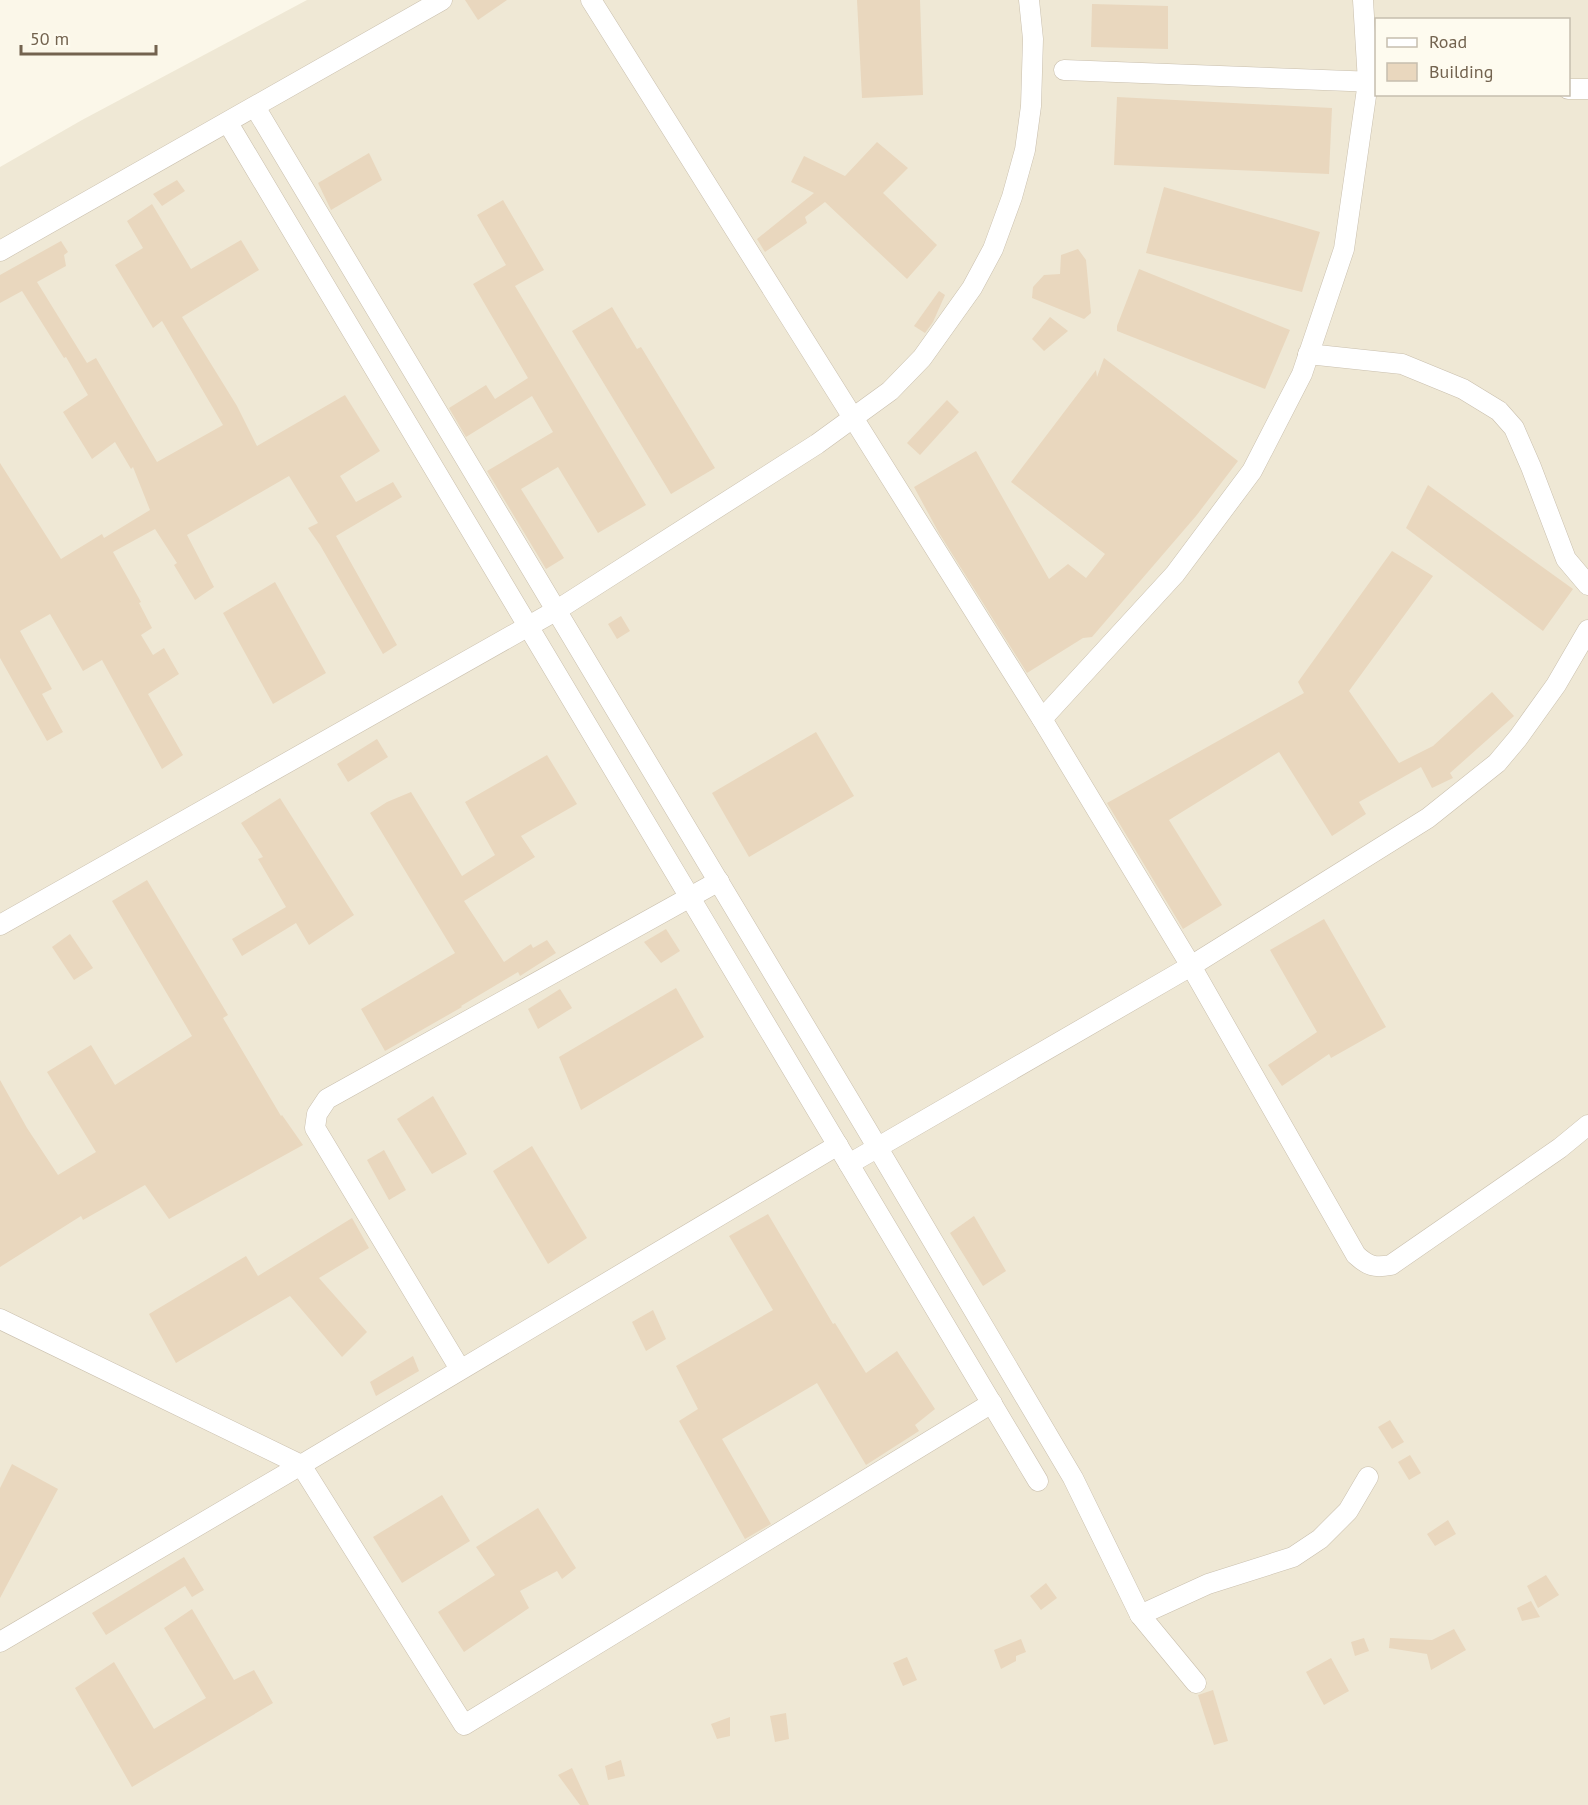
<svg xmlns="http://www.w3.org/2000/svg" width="1588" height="1805" viewBox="0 0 1588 1805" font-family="'PT Sans',sans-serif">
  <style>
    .residential { fill: #efe8d5; fill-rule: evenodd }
    .building { fill: #e9d7be }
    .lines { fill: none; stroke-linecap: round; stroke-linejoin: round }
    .minor-casing { stroke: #c9bfad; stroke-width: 21 }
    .minor { stroke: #fff; stroke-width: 20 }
  </style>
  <rect width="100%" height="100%" fill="#fbf7e9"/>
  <!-- residential -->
  <path class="residential" d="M 307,0 L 1588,0 L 1588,1805 L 0,1805 L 0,167 L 82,120 ZM 1376,20 L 1568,20 L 1568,94 L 1376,94 Z"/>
  <!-- building -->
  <g class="building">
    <polygon points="465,0 507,0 478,20"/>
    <polygon points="857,0 920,0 923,95 862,98"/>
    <polygon points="1092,4 1168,6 1168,49 1091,47"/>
    <polygon points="1117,97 1332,108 1329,174 1114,165"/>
    <polygon points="877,142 908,168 883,193 937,245 907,279 825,202 805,217 807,223 765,252 757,239 814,193 791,182 804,156 845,176"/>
    <polygon points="369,153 382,180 331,210 318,183"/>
    <polygon points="177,180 185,191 162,206 153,194"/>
    <polygon points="1164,187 1320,232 1302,292 1146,253"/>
    <polygon points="503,200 544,270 515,286 646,505 598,533 558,467 521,489 564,558 546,569 487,471 553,432 532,396 466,437 449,408 486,385 495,399 528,378 473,284 506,265 477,215"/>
    <polygon points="152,204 191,269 241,240 259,270 182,317 237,406 257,446 345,395 380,451 340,476 356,502 393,482 402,497 336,536 397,645 383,654 320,545 308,528 318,523 289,476 187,535 214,587 195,600 174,565 177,563 155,529 113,552 141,602 139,603 152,628 141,635 153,655 164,648 179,674 148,694 183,755 162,769 102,660 83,671 50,614 20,631 52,689 42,694 63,732 47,741 0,658 0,463 61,559 102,534 104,538 150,510 133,467 131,469 115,442 92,459 63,412 88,395 66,357 64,358 22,291 0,303 0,275 61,241 68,252 64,255 66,266 37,282 87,363 96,358 157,462 223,425 162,321 153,328 115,265 143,248 127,221"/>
    <polygon points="1078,249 1086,260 1091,313 1084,319 1032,298 1033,287 1044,275 1060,274 1061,255"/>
    <polygon points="1139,269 1290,330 1265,389 1117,331 1117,326"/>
    <polygon points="939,291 945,295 933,322 925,333 914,326"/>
    <polygon points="612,307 637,349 641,347 715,468 671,494 572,331"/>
    <polygon points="1050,317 1068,331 1044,351 1032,339"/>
    <polygon points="1104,358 1238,461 1196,516 1092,637 1083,638 1027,673 939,533 914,487 976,451 1049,579 1068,564 1086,578 1105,554 1011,482 1096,370 1097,377"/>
    <polygon points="947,400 959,412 920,455 907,443"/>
    <polygon points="1428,485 1573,589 1543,631 1406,528"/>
    <polygon points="1392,551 1433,576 1349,691 1399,763 1433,746 1492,692 1514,716 1450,773 1453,778 1432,788 1421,767 1359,802 1366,814 1332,836 1279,752 1169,820 1222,905 1183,929 1107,803 1304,693 1298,682"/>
    <polygon points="275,582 326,673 273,704 223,613"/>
    <polygon points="621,616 630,631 617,639 608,624"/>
    <polygon points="816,732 854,796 749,857 712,793"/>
    <polygon points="377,739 388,757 348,782 337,764"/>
    <polygon points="547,755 577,804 521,836 535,857 464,901 504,962 531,944 533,948 547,940 556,953 520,976 518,972 461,1006 462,1007 385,1051 361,1009 455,953 370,813 387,802 411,792 462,876 495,855 465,802"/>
    <polygon points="280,798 354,915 309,945 296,923 242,956 232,939 286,907 258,859 263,857 241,823"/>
    <polygon points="147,880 228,1015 223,1018 281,1116 282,1115 303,1145 169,1219 145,1185 83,1220 81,1216 0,1267 0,1080 27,1128 58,1175 96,1152 47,1072 91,1045 115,1085 192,1036 112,901"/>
    <polygon points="1324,919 1386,1027 1331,1058 1329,1054 1282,1086 1268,1065 1317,1032 1270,950"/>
    <polygon points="666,929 680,951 661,963 644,942"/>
    <polygon points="70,934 93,968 74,980 52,947"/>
    <polygon points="676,988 704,1037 581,1110 559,1057"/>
    <polygon points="560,989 572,1008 538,1029 528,1009"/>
    <polygon points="433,1096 467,1154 432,1174 397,1119"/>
    <polygon points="532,1146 587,1238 548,1264 493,1171"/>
    <polygon points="384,1150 406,1190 389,1200 367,1160"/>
    <polygon points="768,1214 833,1324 835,1323 866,1373 897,1351 935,1409 915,1425 919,1431 866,1465 817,1383 722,1439 771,1524 745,1539 679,1421 698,1409 676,1366 773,1310 729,1236"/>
    <polygon points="974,1216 1006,1271 983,1286 950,1233"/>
    <polygon points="352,1218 369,1248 319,1278 367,1332 342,1357 290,1296 176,1363 149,1314 246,1256 258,1276"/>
    <polygon points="653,1310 666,1339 646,1351 632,1322"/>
    <polygon points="413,1356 419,1371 376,1396 370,1382"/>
    <polygon points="1390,1420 1404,1442 1392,1449 1378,1427"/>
    <polygon points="1410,1455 1421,1473 1409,1480 1398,1462"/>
    <polygon points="12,1464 58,1489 0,1598 0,1488"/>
    <polygon points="442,1495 470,1541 402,1583 373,1537"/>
    <polygon points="538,1508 576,1568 562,1579 557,1571 520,1591 529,1608 464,1652 438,1612 495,1575 476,1547"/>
    <polygon points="1448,1520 1456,1534 1435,1546 1427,1534"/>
    <polygon points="184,1557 204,1590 192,1597 185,1586 106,1635 92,1613"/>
    <polygon points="1546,1575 1559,1595 1538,1608 1527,1586"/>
    <polygon points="1046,1583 1057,1598 1041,1610 1030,1596"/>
    <polygon points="1531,1601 1540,1617 1522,1621 1517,1608"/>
    <polygon points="192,1609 234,1680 254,1670 273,1703 132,1787 75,1688 114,1662 154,1729 206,1698 164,1628"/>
    <polygon points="1454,1629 1466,1650 1431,1670 1427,1654 1389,1648 1390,1638 1432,1640"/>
    <polygon points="1364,1638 1369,1651 1355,1656 1351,1642"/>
    <polygon points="1021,1639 1026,1652 1016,1656 1016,1661 1001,1669 994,1650"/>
    <polygon points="907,1657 917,1680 903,1686 893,1663"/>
    <polygon points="1331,1658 1349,1691 1324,1705 1306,1672"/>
    <polygon points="1213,1690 1228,1741 1214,1745 1198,1695"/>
    <polygon points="786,1713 789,1739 775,1742 770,1716"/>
    <polygon points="730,1717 730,1736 717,1739 711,1724"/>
    <polygon points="621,1760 625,1776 608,1780 605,1766"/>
    <polygon points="572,1768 589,1805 580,1805 558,1775"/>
  </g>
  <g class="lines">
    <defs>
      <g id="minor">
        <path d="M 591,0 L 1042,719 L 1191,966 L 1356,1255 C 1368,1266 1374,1268 1391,1265 L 1560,1148 L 1588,1125"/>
        <polyline points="1064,70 1376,82"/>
        <polyline points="1568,89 1588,89"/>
        <polyline points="255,107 866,1128 1073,1478 1140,1615 1196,1683"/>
        <polyline points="228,123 1038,1481"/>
        <polyline points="0,251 442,0"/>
        <polyline points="1308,354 1402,364 1463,389 1499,411 1514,428 1531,467 1566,559 1588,585"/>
        <polyline points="1042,719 1175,574 1252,471 1302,374 1344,249 1368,82 1363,0"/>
        <polyline points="0,925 557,610 817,444 890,391 922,358 972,288 993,249 1012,197 1025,150 1031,106 1033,39 1029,0"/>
        <polyline points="849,1164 1191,966 1428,818 1497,763 1518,738 1556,685 1588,630"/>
        <polyline points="0,1319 301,1465 464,1725 992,1403"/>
        <polyline points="460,1369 315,1128 317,1114 327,1099 719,881"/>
        <polyline points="1140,1615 1208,1584 1293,1557 1320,1539 1348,1511 1368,1477"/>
        <polyline points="0,1642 301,1465 838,1145"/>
      </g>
    </defs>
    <!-- minor casing -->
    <use href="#minor" class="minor-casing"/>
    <!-- minor -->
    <use href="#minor" class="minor"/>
  </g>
  <!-- legend -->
  <rect x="1375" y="18" width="195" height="78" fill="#fefbef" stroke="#c6beaf" stroke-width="1.5"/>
  <rect x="1387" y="38" width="30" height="9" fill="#ffffff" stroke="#c6beaf" stroke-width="1.5"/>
  <text x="1429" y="48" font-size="18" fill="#73634f">Road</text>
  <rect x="1387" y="63" width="30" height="18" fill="#e9d7be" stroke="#c6beaf" stroke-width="1.5"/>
  <text x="1429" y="78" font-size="18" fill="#73634f">Building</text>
  <!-- scale -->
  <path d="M21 45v9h135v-9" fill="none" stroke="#73634f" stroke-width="3"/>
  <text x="30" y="45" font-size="18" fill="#73634f" stroke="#fefbef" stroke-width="4.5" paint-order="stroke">50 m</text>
</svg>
